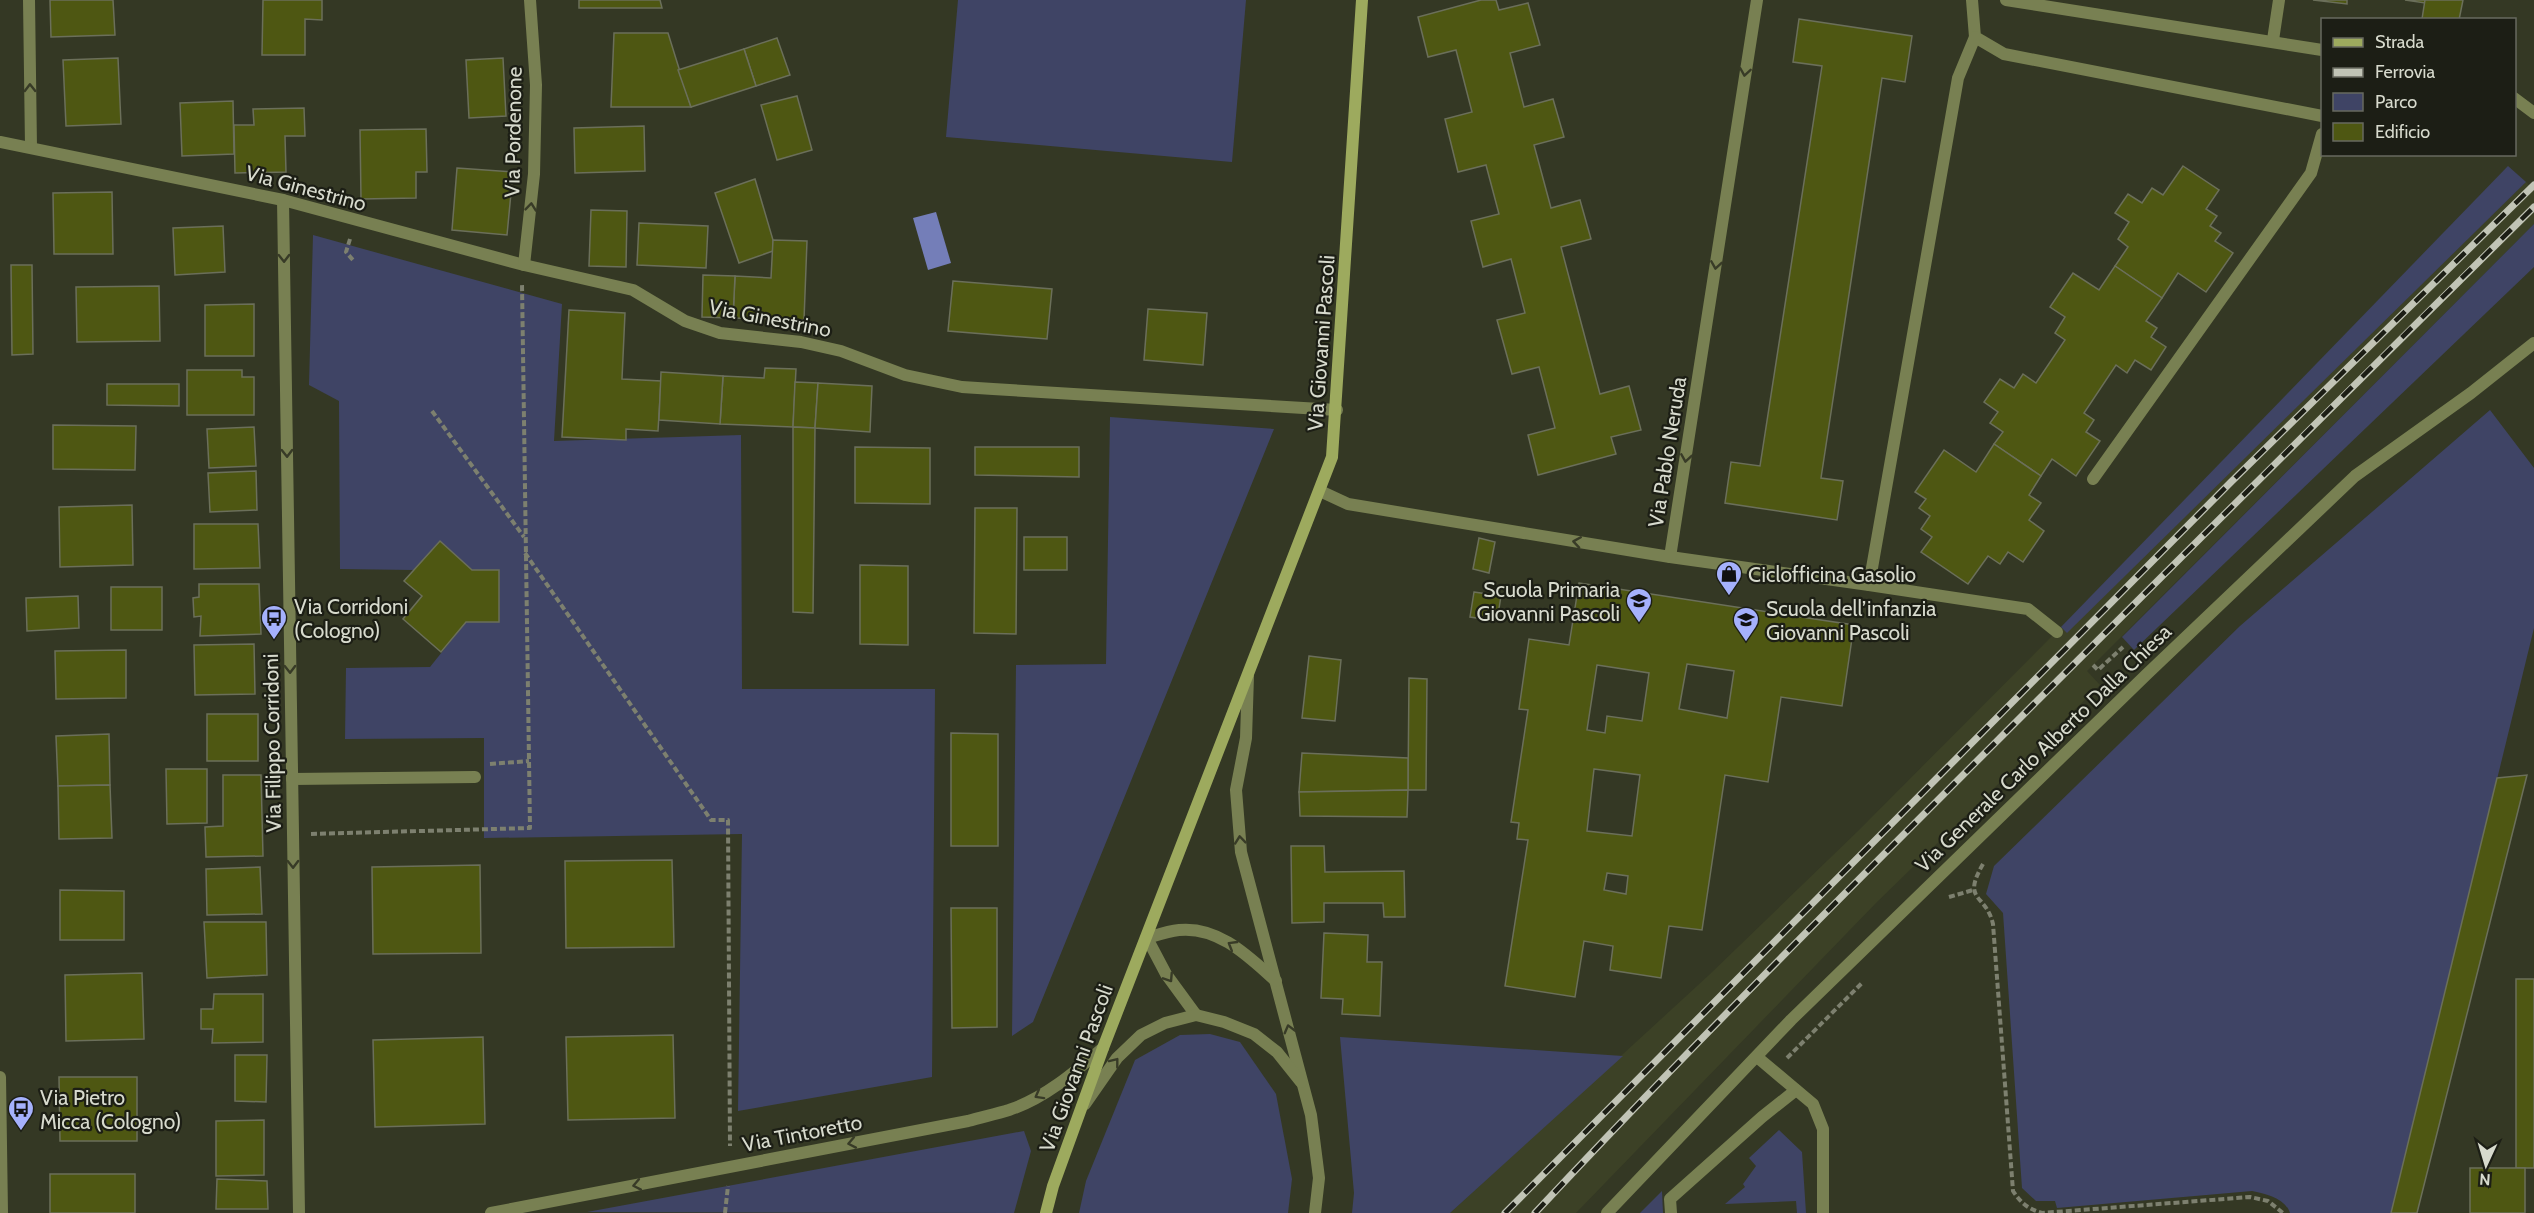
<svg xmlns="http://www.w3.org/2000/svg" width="2534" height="1213" viewBox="0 0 2534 1213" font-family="Cabin,sans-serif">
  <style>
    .built { fill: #3c4126 }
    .green { fill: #3f4465 }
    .water { fill: #747eb8 }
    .building { fill: #4e5712; stroke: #6b6f5a; stroke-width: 1.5; fill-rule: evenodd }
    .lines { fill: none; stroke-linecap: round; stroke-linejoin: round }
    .path { stroke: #7d806f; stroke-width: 4; stroke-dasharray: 6 3; stroke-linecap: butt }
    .lane { stroke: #788052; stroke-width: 12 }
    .street { stroke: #788052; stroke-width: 12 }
    .secondary { stroke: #9daa5e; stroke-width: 12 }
    .rail-casing { stroke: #c1c4b6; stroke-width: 7 }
    .rail { stroke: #1c1e15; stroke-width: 4.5; stroke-dasharray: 14; stroke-linecap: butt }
    .oneway { stroke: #383b27 }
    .labels { text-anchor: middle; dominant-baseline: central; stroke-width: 4.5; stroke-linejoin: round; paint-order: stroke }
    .street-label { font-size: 21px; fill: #d7dacd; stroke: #1c1e15 }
    .poi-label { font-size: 21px; fill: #d7dacd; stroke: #1c1e15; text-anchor: start }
  </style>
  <rect width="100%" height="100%" fill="#343824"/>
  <!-- built -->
  <polygon class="built" points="2526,182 2534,190 2534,224 2087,671 2100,685 1876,903 1576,1213 1450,1213 1709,975 1858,831 2061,627 2067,632"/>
  <!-- green -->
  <g class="green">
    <polygon points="958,0 1246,0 1232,162 946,137"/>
    <polygon points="2508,166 2526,182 2067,633 2061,627"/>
    <polygon points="2534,224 2534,267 2134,650 2122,637"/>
    <polygon points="313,235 562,304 554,441 741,435 742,689 935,689 932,1077 738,1111 742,834 484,838 484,738 345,739 346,668 430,667 466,622 472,570 440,541 414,570 340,569 339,401 309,385"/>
    <path d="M 2490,410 L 2534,468 L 2534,628 L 2391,1213 L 2290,1213 C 2285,1198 2266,1194 2252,1191 L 2057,1208 L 2055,1201 L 2036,1201 L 2022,1188 L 2003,913 L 1986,894 L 1994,866 L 2240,626 Z"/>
    <polygon points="1110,417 1274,429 1033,1022 1012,1036 1016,665 1106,664"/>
    <polygon points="1210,1034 1240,1042 1276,1094 1292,1179 1288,1213 1079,1213 1086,1181 1135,1060 1180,1035"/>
    <polygon points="1340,1037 1623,1056 1450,1213 1352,1213 1354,1193"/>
    <polygon points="1779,1130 1802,1152 1806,1213 1797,1213 1796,1201 1725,1204 1745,1187 1743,1184 1756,1166 1749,1158"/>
    <polygon points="1024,1131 1031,1151 1014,1213 587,1212"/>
    <polygon points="1662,1191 1663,1213 1640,1213"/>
  </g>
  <!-- water -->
  <polygon class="water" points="936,212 951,263 928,270 913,218"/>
  <!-- building -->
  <g class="building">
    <polygon points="50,0 113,0 115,35 51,37"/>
    <polygon points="263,0 322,0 322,20 305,19 305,55 262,55"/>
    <polygon points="579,0 660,0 662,8 579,8"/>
    <polygon points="1481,0 1496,0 1499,10 1528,3 1540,45 1510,53 1524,107 1553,99 1564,137 1534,145 1551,208 1580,200 1591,239 1561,247 1600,394 1629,386 1641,430 1611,437 1616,454 1538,475 1528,435 1555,428 1539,367 1512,374 1497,320 1525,313 1511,259 1483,267 1471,221 1499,214 1486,165 1458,172 1445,119 1472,112 1456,50 1428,57 1418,17"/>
    <polygon points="2313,0 2347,0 2347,4"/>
    <polygon points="2405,0 2425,0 2425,3"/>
    <polygon points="2425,0 2463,0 2459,20 2422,19"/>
    <polygon points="1799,19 1912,36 1905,82 1882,78 1821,478 1843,481 1837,520 1725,503 1731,462 1760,466 1822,66 1793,62"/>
    <polygon points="614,33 668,33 691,107 611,107"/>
    <polygon points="777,38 790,75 756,86 744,49"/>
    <polygon points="744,49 756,86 691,107 678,70"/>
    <polygon points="118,58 121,124 66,126 63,60"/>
    <polygon points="503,58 506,116 469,118 466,60"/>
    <polygon points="797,96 812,150 777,160 761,105"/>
    <polygon points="233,101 234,154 182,156 180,103"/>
    <polygon points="304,108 305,136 285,136 286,172 235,173 234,125 254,125 253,109"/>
    <polygon points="644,126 645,171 575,173 574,128"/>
    <polygon points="426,129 427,172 416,172 416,198 361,199 360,130"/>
    <polygon points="2183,166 2219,190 2206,209 2217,216 2210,226 2221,233 2215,241 2233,253 2206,292 2178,273 2162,298 2115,266 2128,247 2118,239 2129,222 2115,213 2128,194 2142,203 2152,188 2163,195"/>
    <polygon points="457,168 513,172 507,235 452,230"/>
    <polygon points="755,179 773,240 773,251 739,263 715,193"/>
    <polygon points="112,192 113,254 54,254 53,193"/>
    <polygon points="591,210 627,211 626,267 589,266"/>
    <polygon points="639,223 708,226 706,268 637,265"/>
    <polygon points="223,226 225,272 175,275 173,228"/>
    <polygon points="773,240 807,241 804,320 733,318 735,276 771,278"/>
    <polygon points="11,265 32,265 33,354 12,355"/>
    <polygon points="2115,266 2162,298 2146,321 2157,328 2151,337 2166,347 2151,370 2135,360 2127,373 2116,365 2084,413 2094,420 2086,432 2100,441 2076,476 2052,459 2041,476 1994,444 2003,432 1990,423 1998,412 1984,402 2000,379 2014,388 2023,374 2036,383 2065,340 2055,333 2065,317 2050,307 2073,273 2099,290"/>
    <polygon points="703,275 735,276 733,318 702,317"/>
    <polygon points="953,281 1052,289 1047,339 948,331"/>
    <polygon points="159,286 160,341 77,342 76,287"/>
    <polygon points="254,304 254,356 205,356 205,305"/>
    <polygon points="1148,309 1207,313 1203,365 1144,360"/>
    <polygon points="569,310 625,313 622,379 661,381 658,431 626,429 626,440 562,437"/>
    <polygon points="765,368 796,369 793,427 720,424 723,376 764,378"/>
    <polygon points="187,370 242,370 242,377 254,377 254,415 187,415"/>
    <polygon points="661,372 723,376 720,424 659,420"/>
    <polygon points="795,382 818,383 815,428 793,427"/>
    <polygon points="818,383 872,386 870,432 815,428"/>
    <polygon points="107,384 179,384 179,406 107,405"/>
    <polygon points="53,425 136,426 135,470 53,469"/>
    <polygon points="254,427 256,466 209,468 207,429"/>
    <polygon points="793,427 815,428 813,613 793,612"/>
    <polygon points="1994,444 2041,476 2029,495 2041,503 2029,520 2044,531 2023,562 2008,552 2000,564 1988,556 1968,584 1921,552 1932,537 1921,529 1930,516 1919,508 1926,499 1915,492 1944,450 1976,472"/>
    <polygon points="855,447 930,448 930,504 855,503"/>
    <polygon points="975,447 1079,447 1079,477 975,475"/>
    <polygon points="256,471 257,510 210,512 208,473"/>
    <polygon points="132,505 133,565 60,567 59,507"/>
    <polygon points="975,508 1017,508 1016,634 974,633"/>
    <polygon points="194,524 258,524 260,568 194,569"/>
    <rect x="1024" y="537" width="43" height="33"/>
    <polygon points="1479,538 1495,542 1489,573 1473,569"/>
    <polygon points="440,541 472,570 499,570 499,622 466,622 441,652 403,619 422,596 404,581"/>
    <polygon points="860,565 908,566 908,645 860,644"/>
    <path d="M 1579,583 L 1854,625 L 1842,706 L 1781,697 L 1768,782 L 1725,775 L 1702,930 L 1669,926 L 1661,978 L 1610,970 L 1613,946 L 1584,941 L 1575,997 L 1505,986 L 1528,840 L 1517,839 L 1519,823 L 1511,822 L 1528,710 L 1519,709 L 1529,639 L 1569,645 ZM 1687,664 L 1734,671 L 1727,718 L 1679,709 ZM 1597,665 L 1649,673 L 1642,721 L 1607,716 L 1605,733 L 1587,730 ZM 1594,769 L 1640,775 L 1632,836 L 1587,831 ZM 1607,873 L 1628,876 L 1626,894 L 1604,890 Z"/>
    <polygon points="199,584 259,584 261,634 200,636 201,616 194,617 193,598 199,597"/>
    <rect x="111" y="587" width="51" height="43"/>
    <polygon points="1474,592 1501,596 1497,621 1470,617"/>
    <polygon points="78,596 79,628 27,631 26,598"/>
    <polygon points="254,644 255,694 195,695 194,645"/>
    <polygon points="126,650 126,698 56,699 55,651"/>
    <polygon points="1309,656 1341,660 1335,721 1302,718"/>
    <polygon points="1409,678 1427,679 1426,790 1408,790"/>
    <rect x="207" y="714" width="51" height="47"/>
    <polygon points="951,733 998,734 998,846 951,846"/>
    <polygon points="109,734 110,785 58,786 56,736"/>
    <polygon points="1302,753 1408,758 1408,790 1299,792"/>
    <polygon points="166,769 207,769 207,823 167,824"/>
    <polygon points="223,775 261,775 263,856 206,857 205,827 223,826"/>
    <polygon points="2527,775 2417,1213 2391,1213 2497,778"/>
    <polygon points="110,785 112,838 59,839 58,786"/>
    <polygon points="1408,790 1407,817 1300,816 1299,792"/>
    <polygon points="1291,846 1324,846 1325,872 1404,871 1405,917 1384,917 1383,903 1324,903 1324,922 1292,923"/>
    <polygon points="672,860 674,947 566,948 565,861"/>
    <polygon points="480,865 481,953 373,954 372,867"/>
    <polygon points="260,867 262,914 207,915 206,869"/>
    <polygon points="60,890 124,891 124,940 60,940"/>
    <polygon points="951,908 997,908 997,1027 952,1028"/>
    <polygon points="204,922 266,922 267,975 207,978"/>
    <polygon points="1324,933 1368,935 1367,962 1382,962 1380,1016 1342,1014 1343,999 1321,998"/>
    <polygon points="142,973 144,1039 66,1041 65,975"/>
    <rect x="2516" y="979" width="18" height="189"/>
    <polygon points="214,994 263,994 263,1042 212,1043 213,1029 201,1029 201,1009 213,1009"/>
    <polygon points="673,1035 675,1118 568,1120 566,1037"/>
    <polygon points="483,1037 485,1124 375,1127 373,1040"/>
    <polygon points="235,1055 267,1055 266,1102 235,1101"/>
    <polygon points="59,1077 137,1077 137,1141 60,1141"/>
    <polygon points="264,1120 264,1175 216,1176 216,1121"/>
    <rect x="2470" y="1168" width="55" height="45"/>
    <rect x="50" y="1174" width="85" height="39"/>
    <polygon points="217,1179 267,1181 268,1209 216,1209"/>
  </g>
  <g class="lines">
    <!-- path -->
    <g class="path">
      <polyline points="350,239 346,252 353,260"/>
      <polyline points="432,411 524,537"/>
      <polyline points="525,553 711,820 728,820 730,1146"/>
      <polyline points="2093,665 2098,670 2123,647"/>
      <polyline points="490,764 529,761"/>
      <polyline points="311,834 530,828 522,284"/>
      <path d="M 1983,864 C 1961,902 1986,893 1993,924 L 2013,1191 C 2021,1203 2028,1209 2042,1213 L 2250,1197 L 2268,1201 L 2283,1213"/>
      <polyline points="1949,897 1973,890"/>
      <polyline points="1787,1058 1862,983"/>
      <polyline points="725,1213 728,1186"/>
    </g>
    <!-- lane -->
    <g class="lane">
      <polyline points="1972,0 1975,37 2004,54 2322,116"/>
      <polyline points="2093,479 2311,173 2322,134"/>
      <polyline points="1670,557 1869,585 1958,78 1975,37"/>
      <polyline points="1869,585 2028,609 2057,632"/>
      <polyline points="292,779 475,777"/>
      <polyline points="1757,1057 1813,1104 1823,1129 1823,1213"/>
      <polyline points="1671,1213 1670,1199 1762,1117 1796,1090"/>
    </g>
    <!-- street -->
    <g class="street">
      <polyline points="29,0 31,147"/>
      <polyline points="2006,0 2322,50"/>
      <polyline points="2273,40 2279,0"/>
      <polyline points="2514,98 2534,113"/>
      <polyline points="0,142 283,200 524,265 633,290 685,321 720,333 801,342 841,351 905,375 962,387 993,389 1337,410"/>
      <polyline points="283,200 299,1213"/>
      <polyline points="524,265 534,174 536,85 530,0"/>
      <polyline points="1320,491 1348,504 1670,557 1757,0"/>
      <polyline points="1248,676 1246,738 1236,790 1241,852 1311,1115 1319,1178 1315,1213"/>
      <path d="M 1196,1015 L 1166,974 L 1147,938 C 1157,935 1168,931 1179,930 C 1219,926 1249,957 1276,981"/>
      <polyline points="0,1077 2,1213"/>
      <polyline points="1085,1104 1117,1058 1141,1035 1165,1023 1196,1015 1224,1022 1254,1034 1277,1052 1301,1082"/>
      <path d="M 491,1213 L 968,1121 C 982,1117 996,1114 1009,1110 C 1045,1098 1075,1072 1103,1048"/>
      <polyline points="1607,1213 1791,1020 2147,674 2355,476 2471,393 2534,343"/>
    </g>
    <!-- secondary -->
    <polyline class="secondary" points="1046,1213 1053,1186 1103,1048 1332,457 1362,0"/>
    <defs>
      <g id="rail">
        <polyline points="1505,1213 2231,482 2534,185"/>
        <path d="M 1535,1213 C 1699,1038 1869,869 2039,699 C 2204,535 2368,370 2534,207"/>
      </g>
    </defs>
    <!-- rail casing -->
    <use href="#rail" class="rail-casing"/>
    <!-- rail -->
    <use href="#rail" class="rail"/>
  </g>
  <!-- one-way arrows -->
  <defs><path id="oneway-chevron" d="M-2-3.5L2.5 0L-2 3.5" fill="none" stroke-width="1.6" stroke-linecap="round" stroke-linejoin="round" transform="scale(1.5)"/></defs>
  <g class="oneway">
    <use href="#oneway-chevron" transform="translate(1745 72) rotate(99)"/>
    <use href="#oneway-chevron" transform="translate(30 88) rotate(-91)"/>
    <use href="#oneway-chevron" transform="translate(531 207) rotate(-84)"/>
    <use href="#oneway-chevron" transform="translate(284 258) rotate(89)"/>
    <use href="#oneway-chevron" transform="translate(1716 265) rotate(99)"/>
    <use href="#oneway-chevron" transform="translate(287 453) rotate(89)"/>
    <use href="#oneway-chevron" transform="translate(1686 458) rotate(99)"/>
    <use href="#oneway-chevron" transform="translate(1577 542) rotate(-171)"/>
    <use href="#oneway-chevron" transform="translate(290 669) rotate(89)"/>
    <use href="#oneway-chevron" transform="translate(1240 840) rotate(-96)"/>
    <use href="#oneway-chevron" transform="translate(293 864) rotate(89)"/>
    <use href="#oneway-chevron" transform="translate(1232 945) rotate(-149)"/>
    <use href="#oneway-chevron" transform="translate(1169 978) rotate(57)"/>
    <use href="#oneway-chevron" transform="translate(1289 1029) rotate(-105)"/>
    <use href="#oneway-chevron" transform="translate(1115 1062) rotate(-52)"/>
    <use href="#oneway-chevron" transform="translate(1039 1095) rotate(151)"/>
    <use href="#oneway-chevron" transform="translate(852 1143) rotate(169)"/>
    <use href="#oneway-chevron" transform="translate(637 1185) rotate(169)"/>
  </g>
  <!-- icons -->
  <defs>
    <symbol id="shop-pin" viewBox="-11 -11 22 30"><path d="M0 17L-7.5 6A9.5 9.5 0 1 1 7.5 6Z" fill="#a5b1fc" stroke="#1c1e15"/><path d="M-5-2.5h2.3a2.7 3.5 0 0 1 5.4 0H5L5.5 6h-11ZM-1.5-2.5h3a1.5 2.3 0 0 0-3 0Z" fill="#111"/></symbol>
    <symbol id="school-pin" viewBox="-11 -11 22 30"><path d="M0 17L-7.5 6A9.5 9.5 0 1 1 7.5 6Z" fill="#a5b1fc" stroke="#1c1e15"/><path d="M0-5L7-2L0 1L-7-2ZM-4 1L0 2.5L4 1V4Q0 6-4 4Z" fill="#111"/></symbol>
    <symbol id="bus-pin" viewBox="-11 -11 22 30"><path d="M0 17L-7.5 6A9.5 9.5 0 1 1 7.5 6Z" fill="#a5b1fc" stroke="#1c1e15"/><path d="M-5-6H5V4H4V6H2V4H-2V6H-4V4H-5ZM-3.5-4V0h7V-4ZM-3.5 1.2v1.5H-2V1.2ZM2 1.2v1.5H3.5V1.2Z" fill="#111"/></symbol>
  </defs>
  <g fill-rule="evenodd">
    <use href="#shop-pin" x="1714" y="559" width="30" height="40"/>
    <use href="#school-pin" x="1624" y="586" width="30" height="40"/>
    <use href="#bus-pin" x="259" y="603" width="30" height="40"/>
    <use href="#school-pin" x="1731" y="605" width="30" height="40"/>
    <use href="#bus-pin" x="6" y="1094" width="30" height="40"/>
  </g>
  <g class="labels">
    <!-- street labels -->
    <g class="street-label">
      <text transform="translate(513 132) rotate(-89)">Via Pordenone</text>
      <text transform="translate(306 188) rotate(15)">Via Ginestrino</text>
      <text transform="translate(770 318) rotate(11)">Via Ginestrino</text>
      <text transform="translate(1321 343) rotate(-86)">Via Giovanni Pascoli</text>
      <text transform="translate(1667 452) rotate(-81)">Via Pablo Neruda</text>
      <text transform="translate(272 743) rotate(-91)">Via Filippo Corridoni</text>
      <text transform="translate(2043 748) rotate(-44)">Via Generale Carlo Alberto Dalla Chiesa</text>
      <text transform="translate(1076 1068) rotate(-70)">Via Giovanni Pascoli</text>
      <text transform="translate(802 1133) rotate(-11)">Via Tintoretto</text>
    </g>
    <!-- poi labels -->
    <g class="poi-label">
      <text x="1748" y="574">Ciclofficina Gasolio</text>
      <text x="1620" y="589" text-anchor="end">Scuola Primaria<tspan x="1620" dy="24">Giovanni Pascoli</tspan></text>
      <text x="294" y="606">Via Corridoni<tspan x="294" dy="24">(Cologno)</tspan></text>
      <text x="1766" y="608">Scuola dell’infanzia<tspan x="1766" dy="24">Giovanni Pascoli</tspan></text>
      <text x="40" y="1097">Via Pietro<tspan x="40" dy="24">Micca (Cologno)</tspan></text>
    </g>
  </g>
  <!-- legend -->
  <rect x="2321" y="18" width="195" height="138" fill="#1c1e15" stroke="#67695f" stroke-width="1.5"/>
  <rect x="2333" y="38" width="30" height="9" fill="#9daa5e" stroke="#67695f" stroke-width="1.5"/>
  <text x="2375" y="48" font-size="18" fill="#d7dacd">Strada</text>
  <rect x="2333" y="68" width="30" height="9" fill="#c1c4b6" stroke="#67695f" stroke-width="1.5"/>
  <text x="2375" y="78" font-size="18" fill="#d7dacd">Ferrovia</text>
  <rect x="2333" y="93" width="30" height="18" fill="#3f4465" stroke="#67695f" stroke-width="1.5"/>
  <text x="2375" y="108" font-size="18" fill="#d7dacd">Parco</text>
  <rect x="2333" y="123" width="30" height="18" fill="#4e5712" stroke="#67695f" stroke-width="1.5"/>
  <text x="2375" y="138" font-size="18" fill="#d7dacd">Edificio</text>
  <!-- north arrow -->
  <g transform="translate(2486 1165) rotate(184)" stroke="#1c1e15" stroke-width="4.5" paint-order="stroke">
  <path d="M0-4.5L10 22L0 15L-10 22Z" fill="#d7dacd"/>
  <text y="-9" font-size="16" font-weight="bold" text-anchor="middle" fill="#d7dacd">N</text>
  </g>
</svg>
